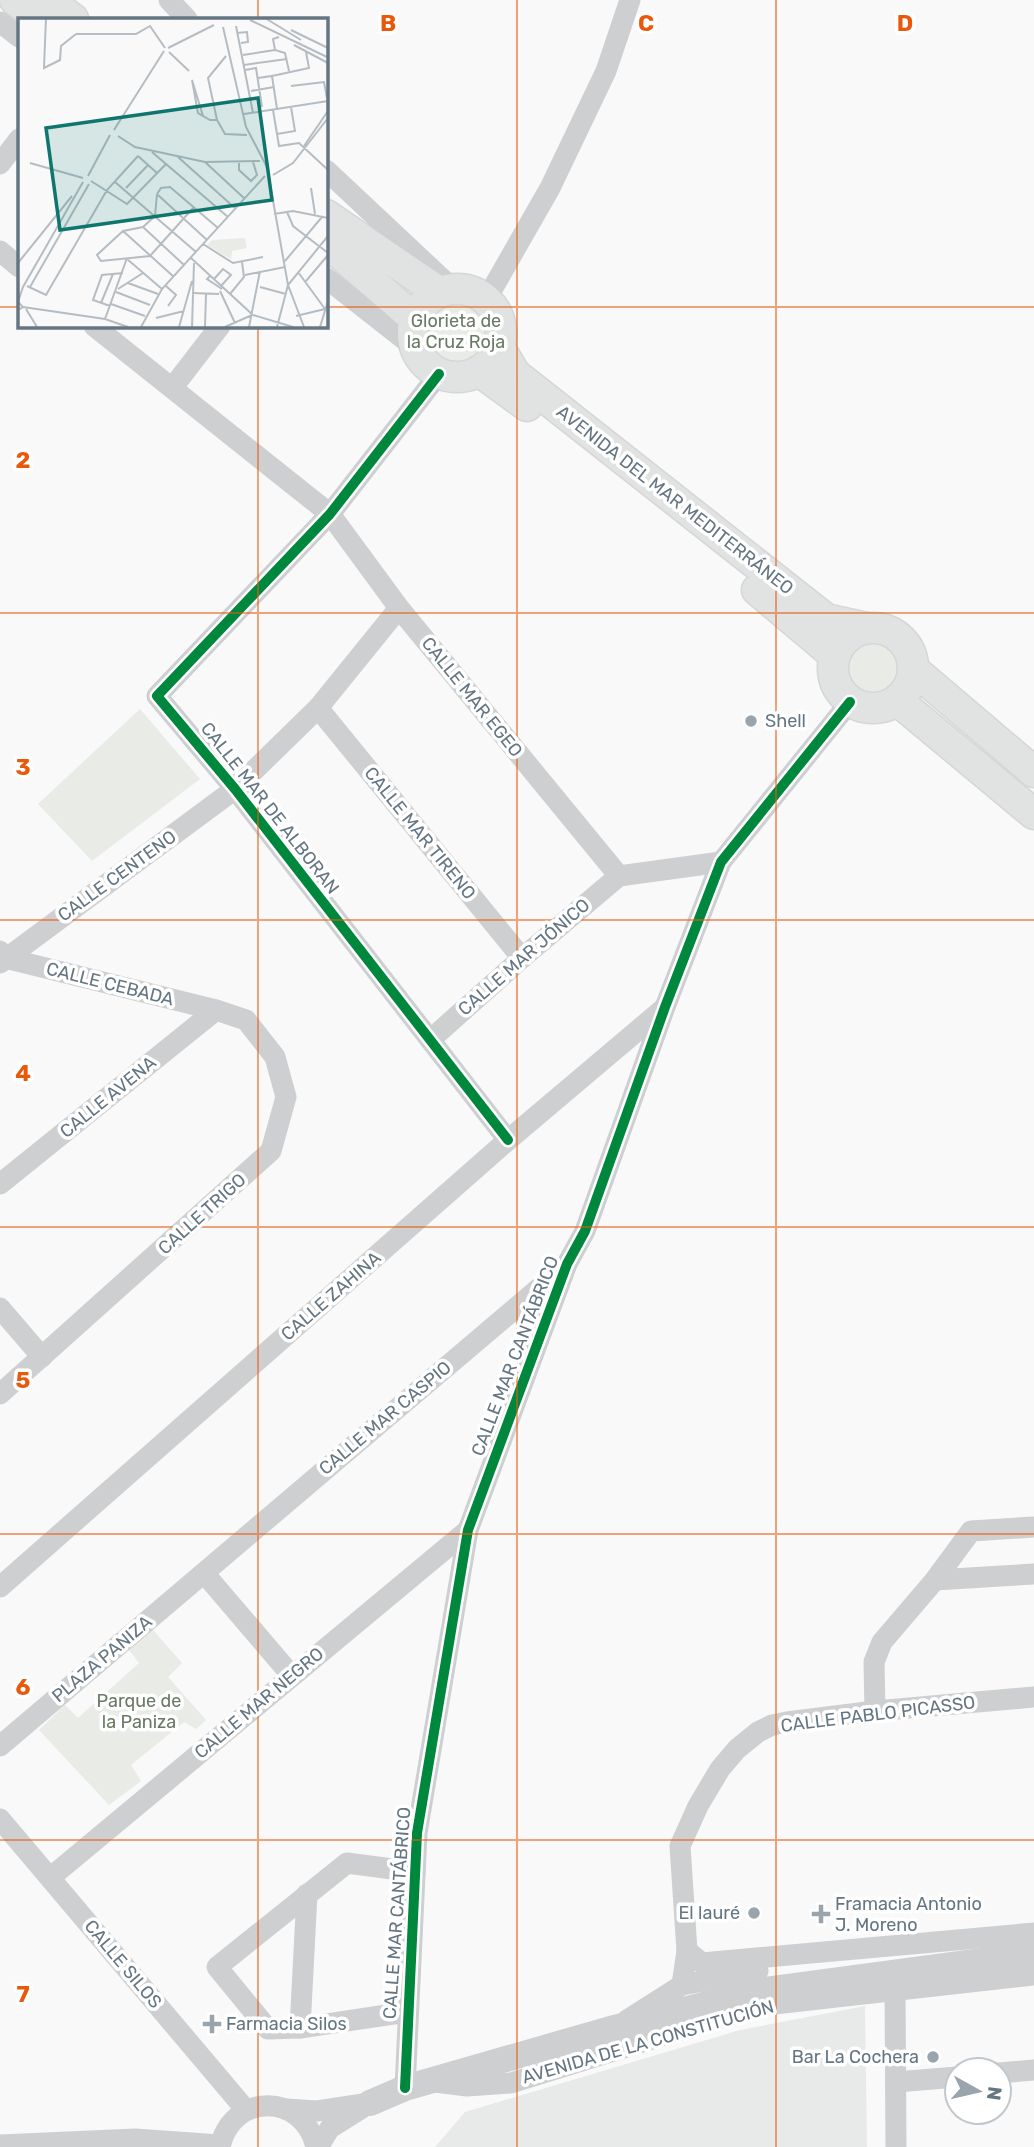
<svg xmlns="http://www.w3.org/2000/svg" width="1034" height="2147" viewBox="0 0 1034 2147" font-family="Rubik,sans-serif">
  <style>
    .built { fill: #e8e9e9 }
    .green { fill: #e8ebe6 }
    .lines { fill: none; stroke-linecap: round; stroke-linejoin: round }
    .secondary-casing { stroke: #d5d6d7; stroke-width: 33 }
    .minor { stroke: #cecfd0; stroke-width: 21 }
    .tertiary { stroke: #cecfd0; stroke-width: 26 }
    .secondary { stroke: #e1e2e2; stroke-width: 30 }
    .cycleway-casing { stroke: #fff; stroke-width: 15 }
    .cycleway { stroke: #00873e; stroke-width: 10 }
    .grid { fill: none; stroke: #e8590c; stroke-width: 2; stroke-opacity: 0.55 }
    .poi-dot { fill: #99a4ac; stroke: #fff; stroke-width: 2.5 }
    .labels { text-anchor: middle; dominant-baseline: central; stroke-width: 7; stroke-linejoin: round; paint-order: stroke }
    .park-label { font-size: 18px; fill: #687a64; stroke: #fff }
    .street-label { font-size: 18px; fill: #657683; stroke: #fff }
    .poi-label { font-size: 18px; fill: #657683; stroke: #fff; text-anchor: start }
    .inset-road { fill: none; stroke: #b5bdc3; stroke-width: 2 }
    .view { fill: #0f766e; fill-opacity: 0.15; stroke: #0f766e; stroke-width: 3.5 }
    .inset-edge { fill: none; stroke: #657683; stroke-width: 3.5 }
    .grid-label { font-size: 23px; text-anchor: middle; font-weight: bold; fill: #e8590c; stroke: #fff; stroke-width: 7; stroke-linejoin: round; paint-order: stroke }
  </style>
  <rect width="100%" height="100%" fill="#f9f9f9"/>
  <!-- built -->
  <polygon class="built" points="865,2006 867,2147 435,2147 465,2112 740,2030"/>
  <!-- green -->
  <g class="green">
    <circle cx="455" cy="332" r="30"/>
    <circle cx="872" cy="669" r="31"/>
    <polygon points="140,709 200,779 92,861 38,804"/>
    <polygon points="152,1629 182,1663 168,1677 206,1720 196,1729 184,1722 131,1765 141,1781 109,1805 39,1730 65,1705 78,1718 139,1663 129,1650"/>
  </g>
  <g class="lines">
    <defs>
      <g id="secondary">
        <polyline points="15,0 40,19"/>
        <polyline points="48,0 73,19"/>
        <polyline points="326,215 439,292"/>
        <polyline points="326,242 415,319"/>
        <circle cx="457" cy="333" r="44"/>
        <polyline points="499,347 515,374 826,619 867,628"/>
        <polyline points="479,371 527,406"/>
        <polyline points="757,590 834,655"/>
        <circle cx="873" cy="668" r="40"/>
        <polyline points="913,669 1034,772"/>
        <polyline points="898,701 1034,814"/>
      </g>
    </defs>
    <!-- secondary casing -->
    <use href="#secondary" class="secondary-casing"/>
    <!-- minor -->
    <g class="minor">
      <polyline points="169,0 187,19"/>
      <polyline points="0,22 19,37"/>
      <polyline points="0,164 19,139"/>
      <polyline points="326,170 453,289"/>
      <polyline points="0,251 19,267"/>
      <polyline points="326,278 415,348"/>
      <polyline points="486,300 550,188 606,71 630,0"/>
      <polyline points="94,326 330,514 399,608 619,876"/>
      <polyline points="439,374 330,514 157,696 235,789 508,1140"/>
      <polyline points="173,387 220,326"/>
      <polyline points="318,708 522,958"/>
      <polyline points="619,876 721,862"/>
      <polyline points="0,951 5,958 216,1010 246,1020 275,1057 286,1097 271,1151 0,1394"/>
      <polyline points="0,963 235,789 318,708 399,608"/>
      <polyline points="430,1040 522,958 619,876"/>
      <polyline points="0,1184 216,1010"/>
      <polyline points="0,1308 42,1357"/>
      <polyline points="204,1573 292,1676"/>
      <polyline points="935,1580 1034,1574"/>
      <polyline points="0,1587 508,1140 663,1009"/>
      <polyline points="875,1711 874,1662 882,1642 935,1580 971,1531 1034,1527"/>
      <polyline points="0,1746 565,1266"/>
      <polyline points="0,1819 246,2110"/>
      <polyline points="51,1877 468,1530"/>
      <polyline points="687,1951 702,1963 1034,1933"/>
      <polyline points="682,1985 687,1951 680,1846 698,1806 720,1769 737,1749 758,1732 772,1725 787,1722 875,1711 1034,1697"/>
      <polyline points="895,1989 896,2147"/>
      <polyline points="407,2012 300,2028 268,2029 217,1967 347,1863 415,1872"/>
      <polyline points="627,2020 682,1985 758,1971"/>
      <polyline points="300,2028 307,1894"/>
      <polyline points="999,2073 1034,2070"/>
      <polyline points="435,2082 467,2086 511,2083 758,2006 1034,1975"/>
      <polyline points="896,2082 957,2077"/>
      <polyline points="405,2088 417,1833 468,1530 567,1264 585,1231 665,1007 721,862 850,702"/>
      <polyline points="286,2109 317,2111 370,2103"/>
      <polyline points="0,2145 135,2139 220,2145"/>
      <path d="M 220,2147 C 232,2092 303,2092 316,2147"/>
      <polyline points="318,2147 330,2128 362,2108"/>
    </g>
    <!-- tertiary -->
    <polyline class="tertiary" points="370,2103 405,2088 614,2028 757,1991 1034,1954"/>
    <!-- secondary -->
    <use href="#secondary" class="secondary"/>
    <defs>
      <g id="cycleway">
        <polyline points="439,374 330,514 157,696 235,789 508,1140"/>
        <polyline points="405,2088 417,1833 468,1530 567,1264 585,1231 665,1007 721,862 850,702"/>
      </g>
    </defs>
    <!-- cycleway casing -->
    <use href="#cycleway" class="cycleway-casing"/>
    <!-- cycleway -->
    <use href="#cycleway" class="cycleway"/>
  </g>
  <!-- grid -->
  <path class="grid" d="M 258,0 L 258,19M 517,0 L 517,2147M 776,0 L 776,2147M 0,307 L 19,307M 326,307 L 1034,307M 258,326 L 258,2147M 0,613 L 1034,613M 0,920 L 1034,920M 0,1227 L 1034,1227M 0,1534 L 1034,1534M 0,1840 L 1034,1840"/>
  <!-- markers -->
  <g class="poi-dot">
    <circle cx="751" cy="721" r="7"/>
    <circle cx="754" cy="1913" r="7"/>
    <path d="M817.5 1903.5h7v7h7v7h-7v7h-7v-7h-7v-7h7z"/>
    <path d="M208.5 2013.5h7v7h7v7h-7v7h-7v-7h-7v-7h7z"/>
    <circle cx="933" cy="2057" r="7"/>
  </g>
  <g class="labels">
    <!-- park labels -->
    <g class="park-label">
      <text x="456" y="321">Glorieta de<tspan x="456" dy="21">la Cruz Roja</tspan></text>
      <text x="139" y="1701">Parque de<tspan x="139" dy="21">la Paniza</tspan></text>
    </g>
    <!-- street labels -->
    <g class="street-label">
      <text transform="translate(675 500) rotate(38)">AVENIDA DEL MAR MEDITERRÁNEO</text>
      <text transform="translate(472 697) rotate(51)">CALLE MAR EGEO</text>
      <text transform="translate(270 808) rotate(52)">CALLE MAR DE ALBORAN</text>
      <text transform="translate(420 833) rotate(51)">CALLE MAR TIRENO</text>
      <text transform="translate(117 876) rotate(-36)">CALLE CENTENO</text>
      <text transform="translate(524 957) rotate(-41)">CALLE MAR JÓNICO</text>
      <text transform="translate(110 984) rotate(14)">CALLE CEBADA</text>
      <text transform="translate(108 1097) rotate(-39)">CALLE AVENA</text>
      <text transform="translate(202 1214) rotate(-42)">CALLE TRIGO</text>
      <text transform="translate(331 1296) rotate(-41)">CALLE ZAHINA</text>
      <text transform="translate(515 1356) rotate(-69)">CALLE MAR CANTÁBRICO</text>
      <text transform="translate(385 1418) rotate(-40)">CALLE MAR CASPIO</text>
      <text transform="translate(102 1659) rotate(-40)">PLAZA PANIZA</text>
      <text transform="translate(259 1703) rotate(-40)">CALLE MAR NEGRO</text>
      <text transform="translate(878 1714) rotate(-7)">CALLE PABLO PICASSO</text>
      <text transform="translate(397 1913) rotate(-86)">CALLE MAR CANTÁBRICO</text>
      <text transform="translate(123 1964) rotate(50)">CALLE SILOS</text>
      <text transform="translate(648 2042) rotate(-16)">AVENIDA DE LA CONSTITUCIÓN</text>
    </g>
    <!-- poi labels -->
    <g class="poi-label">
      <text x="765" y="721">Shell</text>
      <text x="835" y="1904">Framacia Antonio<tspan x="835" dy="21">J. Moreno</tspan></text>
      <text x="740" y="1913" text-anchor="end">El lauré</text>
      <text x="226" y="2024">Farmacia Silos</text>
      <text x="919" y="2057" text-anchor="end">Bar La Cochera</text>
    </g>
  </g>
  <!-- overview -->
  <g transform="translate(18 18)">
    <rect width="310" height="310" fill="#f9f9f9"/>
    <path d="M 227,220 L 229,230 L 214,233 L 213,241 L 189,227 L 194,222 Z" fill="#e8ebe6"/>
    <path class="inset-road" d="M 28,0 L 26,50 L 42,42 L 43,28 L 58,16M 247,0 L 283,22M 232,2 L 309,39M 218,8 L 235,95M 205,9 L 228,109 L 250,151M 273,12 L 310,30M 219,15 L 229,14 L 230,24 L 223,25M 58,16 L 118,16 L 132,8 L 147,30M 261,19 L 255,21 L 257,32 L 267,35 L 271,53M 276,27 L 310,45M 150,30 L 196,7M 151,34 L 171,53M 225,37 L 257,32M 208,38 L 190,60 L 199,102 L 207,116 L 229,117M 226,47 L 269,41M 227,52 L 238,50 L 244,89M 254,58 L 291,50 L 288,34M 240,60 L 254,58 L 259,91M 273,68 L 306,64 L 309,80M 233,73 L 256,69M 255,92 L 261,128 L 281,125 L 310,152M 226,96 L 310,83M 185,98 L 174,62 L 180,95 L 192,102 L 199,102M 96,112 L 146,33M 259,116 L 277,113 L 273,89M 100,118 L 117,129 L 187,144 L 242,143M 286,128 L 310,93M 134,134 L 210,199M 120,138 L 139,155M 160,139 L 218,191M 187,144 L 227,181M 12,145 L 65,160M 221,145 L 221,152 L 233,163 L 239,157 L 235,144M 255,157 L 275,145 L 310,100M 70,158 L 92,117M 251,160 L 270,267 L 286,309M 73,163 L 109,186 L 148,146M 97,164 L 178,234M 108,170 L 130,147M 293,170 L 297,196M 139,176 L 137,198 L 125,209 L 105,213 L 79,237 L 83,243 L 132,238 L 176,189M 139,176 L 143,170 L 152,169 L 200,210M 140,177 L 189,222M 269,194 L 275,208 L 310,235M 256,196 L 275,193 L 310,200M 125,209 L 166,247M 105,213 L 156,259M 185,226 L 215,245 L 245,239M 173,240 L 235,297 L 275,309M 109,241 L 144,271M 267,243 L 304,199M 0,245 L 54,178M 280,254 L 307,291M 227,257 L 267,249M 192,258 L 189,261 L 204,271M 196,261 L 205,251 L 213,257 L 203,268M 288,263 L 310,237M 110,265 L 140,276M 9,268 L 28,277 L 89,172 L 120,138M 148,268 L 158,277 L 150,288M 12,269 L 71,166M 242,269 L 268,276M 100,271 L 125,255M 202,273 L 217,305M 98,274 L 132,287M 174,275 L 201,276M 212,276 L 226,259 L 224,244M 83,285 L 95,256M 93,286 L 127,298M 92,288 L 75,282 L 84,257 L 105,255M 5,289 L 87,301 L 110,309M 8,291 L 19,309M 0,292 L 5,289 L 0,284 L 5,269 L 65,164M 278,298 L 307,291M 138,300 L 166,293M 87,301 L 109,240M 123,309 L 144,271 L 247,158M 161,309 L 174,263M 174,309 L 176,245M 187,309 L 188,276M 207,309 L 234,297M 231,309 L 242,253M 259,309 L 270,267 L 310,218M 302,309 L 310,283"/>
    <path class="view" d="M 240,80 L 254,182 L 42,212 L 28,110 Z"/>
    <rect width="310" height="310" class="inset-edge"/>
  </g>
  <g class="grid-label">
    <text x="388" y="31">B</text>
    <text x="646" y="31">C</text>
    <text x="905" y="31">D</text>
    <text x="23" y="468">2</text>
    <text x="23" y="775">3</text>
    <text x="23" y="1081">4</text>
    <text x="23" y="1388">5</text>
    <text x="23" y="1695">6</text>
    <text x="23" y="2002">7</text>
  </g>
  <!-- north arrow -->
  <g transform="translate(978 2091) rotate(98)"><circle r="33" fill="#ffffff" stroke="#c1c8cd" stroke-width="2"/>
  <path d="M0-5L12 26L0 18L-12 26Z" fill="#99a4ac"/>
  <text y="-10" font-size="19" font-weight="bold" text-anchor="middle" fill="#657683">N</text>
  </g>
</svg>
